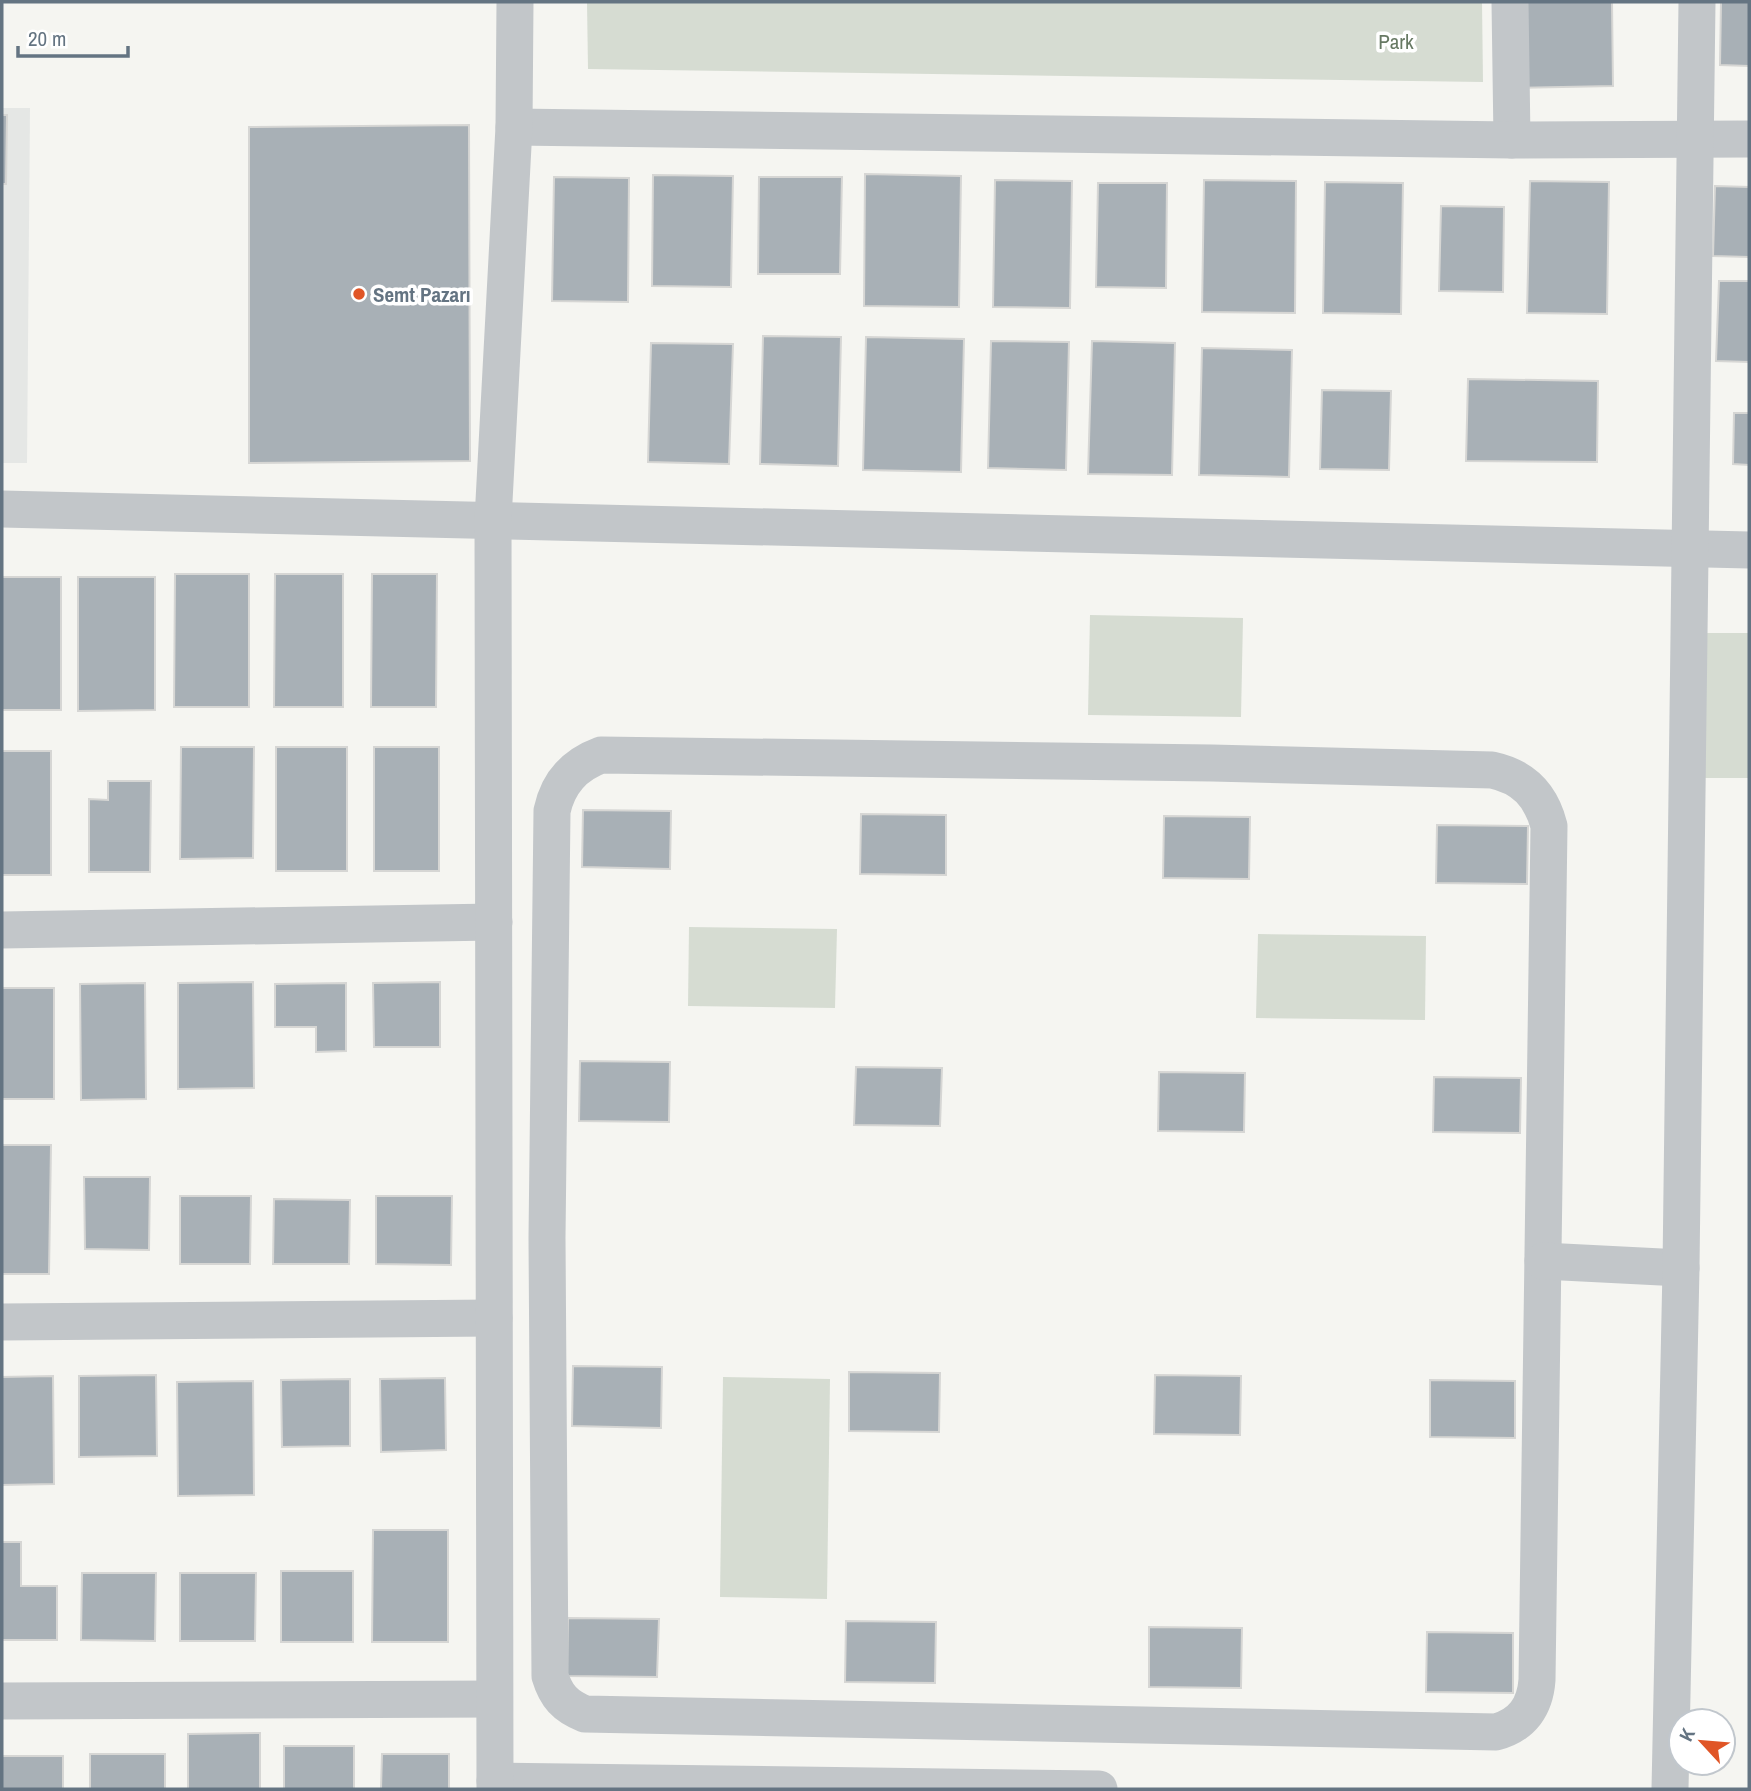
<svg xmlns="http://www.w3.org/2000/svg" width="1751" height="1791" viewBox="0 0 1751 1791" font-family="'Archivo Narrow',sans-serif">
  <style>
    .built { fill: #e5e7e5 }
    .green { fill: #d6dcd2 }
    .building { fill: #a8b0b6; stroke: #d6d6d4; stroke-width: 2 }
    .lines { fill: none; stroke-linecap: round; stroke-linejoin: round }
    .street { stroke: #c2c6c9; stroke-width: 37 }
    .poi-dot { fill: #e05526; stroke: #fff; stroke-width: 2.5 }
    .labels { text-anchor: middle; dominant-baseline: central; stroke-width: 7; stroke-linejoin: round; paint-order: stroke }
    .park-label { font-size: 21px; fill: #677963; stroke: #fff }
    .poi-label { font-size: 21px; font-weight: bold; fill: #647482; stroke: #fff; text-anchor: start }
  </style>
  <rect width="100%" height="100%" fill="#f5f5f1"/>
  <!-- built -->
  <polygon class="built" points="2,108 30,108 27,463 2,463"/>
  <!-- green -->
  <g class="green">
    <polygon points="587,2 1482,2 1483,82 588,69"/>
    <polygon points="1090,615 1243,618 1241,717 1088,715"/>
    <polygon points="1695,633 1749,633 1749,778 1693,778"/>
    <polygon points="689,927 837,929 835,1008 688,1006"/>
    <polygon points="1258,934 1426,936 1425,1020 1256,1018"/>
    <polygon points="723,1377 830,1379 827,1599 720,1597"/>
  </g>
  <!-- building -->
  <g class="building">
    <polygon points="1516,2 1612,2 1613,86 1517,88"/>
    <polygon points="1721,2 1749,2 1749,66 1720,65"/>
    <polygon points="2,115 7,115 6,184 2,184"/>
    <polygon points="469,125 470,461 249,463 249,127"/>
    <polygon points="865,174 961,176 959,307 864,306"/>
    <polygon points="653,175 733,176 731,287 652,286"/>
    <polygon points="554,177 629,178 628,302 552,301"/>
    <polygon points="759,177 842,177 840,274 758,274"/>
    <polygon points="995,180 1072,181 1070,308 993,307"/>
    <polygon points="1204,180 1296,181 1295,313 1202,312"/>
    <polygon points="1530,181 1609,182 1607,314 1527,313"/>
    <polygon points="1325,182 1403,183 1401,314 1323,313"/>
    <polygon points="1098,183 1167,183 1166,288 1096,287"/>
    <polygon points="1715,186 1749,187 1749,257 1713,256"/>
    <polygon points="1441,206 1504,207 1503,292 1439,291"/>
    <polygon points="1719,281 1749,281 1749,362 1716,361"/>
    <polygon points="763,336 841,337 838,466 760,464"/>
    <polygon points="866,337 964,339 961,472 863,470"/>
    <polygon points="991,341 1069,342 1066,470 988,468"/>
    <polygon points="1092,341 1175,343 1172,475 1088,474"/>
    <polygon points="651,343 733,344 729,464 648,462"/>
    <polygon points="1202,348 1292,350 1289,477 1199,475"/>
    <polygon points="1468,379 1598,381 1597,462 1466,461"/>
    <polygon points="1322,390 1391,391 1389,470 1320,469"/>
    <polygon points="1734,413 1749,413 1749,465 1733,464"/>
    <polygon points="175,574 249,574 249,707 174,707"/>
    <polygon points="275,574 343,574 343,707 274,707"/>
    <polygon points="372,574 437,574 436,707 371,707"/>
    <rect x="2" y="577" width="59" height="133"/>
    <polygon points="78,577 155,577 155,710 78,711"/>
    <polygon points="181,747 254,747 253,858 180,859"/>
    <rect x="276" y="747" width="71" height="124"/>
    <rect x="374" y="747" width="65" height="124"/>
    <rect x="2" y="751" width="49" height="124"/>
    <polygon points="108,781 151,781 150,872 89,872 89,799 108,800"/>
    <polygon points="583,810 671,811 670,869 582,867"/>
    <polygon points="861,814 946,815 946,875 860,874"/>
    <polygon points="1164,816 1250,817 1249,879 1163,878"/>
    <polygon points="1437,825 1528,826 1527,884 1436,883"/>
    <polygon points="253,982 254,1088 178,1089 178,983"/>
    <polygon points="440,982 440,1047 374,1047 373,983"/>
    <polygon points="145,983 146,1099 81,1100 80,984"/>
    <polygon points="346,983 346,1051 316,1052 316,1027 275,1027 275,984"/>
    <rect x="2" y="988" width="52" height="111"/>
    <polygon points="580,1061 670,1062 669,1122 579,1121"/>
    <polygon points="856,1067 942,1068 940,1126 854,1125"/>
    <polygon points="1159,1072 1245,1073 1244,1132 1158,1131"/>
    <polygon points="1434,1077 1521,1078 1520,1133 1433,1132"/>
    <polygon points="2,1145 51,1145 49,1274 2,1274"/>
    <polygon points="84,1177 150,1177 149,1250 85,1249"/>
    <polygon points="180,1196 251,1196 250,1264 180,1264"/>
    <polygon points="376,1196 452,1196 451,1265 376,1264"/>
    <polygon points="274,1199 350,1200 349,1264 273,1264"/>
    <polygon points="573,1366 662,1367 661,1428 572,1426"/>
    <polygon points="849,1372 940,1373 939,1432 849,1431"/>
    <polygon points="156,1375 157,1456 79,1457 79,1376"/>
    <polygon points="1155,1375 1241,1376 1240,1435 1154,1434"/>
    <polygon points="53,1376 54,1484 2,1485 2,1377"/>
    <polygon points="445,1378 446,1450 381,1452 380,1379"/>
    <polygon points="350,1379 350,1446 282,1447 281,1380"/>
    <polygon points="1430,1380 1515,1381 1515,1438 1430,1437"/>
    <polygon points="253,1381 254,1495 178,1496 177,1382"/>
    <polygon points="373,1530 448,1530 448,1642 372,1642"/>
    <polygon points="2,1542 21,1542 21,1586 57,1586 57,1640 2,1640"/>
    <rect x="281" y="1571" width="72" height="71"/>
    <polygon points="82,1573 156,1573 155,1641 81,1640"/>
    <polygon points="180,1573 256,1573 255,1641 180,1641"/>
    <polygon points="568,1618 659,1619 657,1677 567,1676"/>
    <polygon points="846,1621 936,1622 935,1683 845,1682"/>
    <polygon points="1149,1627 1242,1628 1241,1688 1149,1687"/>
    <polygon points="1427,1632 1513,1633 1513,1693 1426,1692"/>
    <polygon points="260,1733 260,1789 188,1789 188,1734"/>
    <rect x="284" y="1746" width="70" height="43"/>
    <rect x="90" y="1754" width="75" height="35"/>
    <polygon points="382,1754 449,1754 449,1789 381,1789"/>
    <rect x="2" y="1756" width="61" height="33"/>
  </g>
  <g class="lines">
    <!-- street -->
    <g class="street">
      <polyline points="1510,2 1512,140"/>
      <polyline points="514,127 1512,140 1749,139"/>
      <polyline points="2,509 1749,550"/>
      <path d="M 601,755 L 1212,763 L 1492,770 C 1524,777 1541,795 1549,826 L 1537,1680 C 1535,1707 1522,1725 1496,1732 L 585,1714 C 565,1706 556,1696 550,1676 L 547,1238 L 552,811 C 558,783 574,765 601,755 Z"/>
      <polyline points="2,930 494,922"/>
      <polyline points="1543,1261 1681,1268"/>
      <polyline points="2,1322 494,1318"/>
      <polyline points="2,1701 494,1699"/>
      <polyline points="495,1781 1099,1789"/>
      <polyline points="495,1789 493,520 514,127 515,2"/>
      <polyline points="1670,1789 1681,1268 1697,2"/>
    </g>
  </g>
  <!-- markers -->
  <circle class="poi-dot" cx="359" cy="294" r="7"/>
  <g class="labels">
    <!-- park labels -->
    <g class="park-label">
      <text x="1396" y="41">Park</text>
    </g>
    <!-- poi labels -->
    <g class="poi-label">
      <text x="373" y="294">Semt Pazarı</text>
    </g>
  </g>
  <!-- border -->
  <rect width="1751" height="1791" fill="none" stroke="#647482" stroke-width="7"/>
  <!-- north arrow -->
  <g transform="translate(1702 1742) rotate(296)"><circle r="33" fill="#ffffff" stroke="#c1c7cd" stroke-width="2"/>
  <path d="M0-5L12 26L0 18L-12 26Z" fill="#e05526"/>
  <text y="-10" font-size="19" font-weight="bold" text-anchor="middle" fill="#647482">K</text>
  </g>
  <!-- scale -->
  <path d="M18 46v10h110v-10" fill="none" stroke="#647482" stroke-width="3.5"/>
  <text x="28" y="46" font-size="21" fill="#647482" stroke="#ffffff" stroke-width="5" paint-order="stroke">20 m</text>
</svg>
